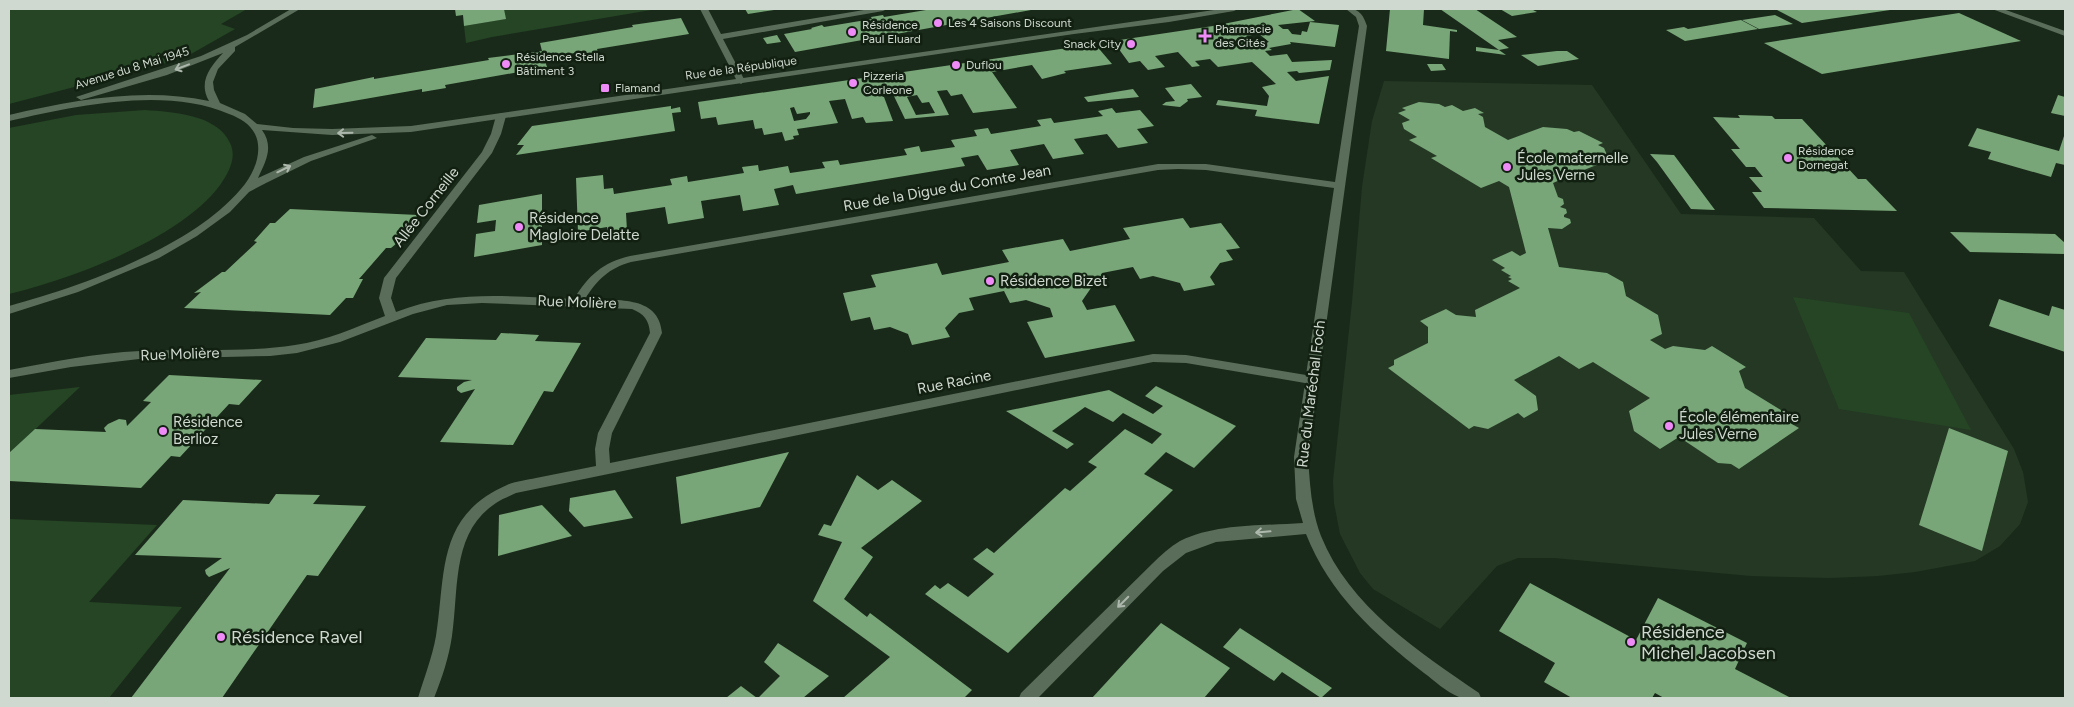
<svg xmlns="http://www.w3.org/2000/svg" width="2074" height="707" viewBox="0 0 2074 707" font-family="Figtree,sans-serif">
  <style>
    .built { fill: #243824 }
    .green { fill: #254525 }
    .building { fill: #78a678; fill-rule: evenodd }
    .lines { fill: none; stroke-linecap: round; stroke-linejoin: round }
    .street { fill: #5a6c5a; fill-rule: evenodd }
    .secondary { fill: #5a6c5a; fill-rule: evenodd }
    .oneway { stroke: #adb8ac }
    .poi-dot { fill: #ef8bf7; stroke: #112011; stroke-width: 2 }
    .labels { text-anchor: middle; dominant-baseline: central; stroke-width: 5; stroke-linejoin: round; paint-order: stroke }
    .far-poi-label { font-size: 12px; fill: #d0d9cf; stroke: #112011; text-anchor: start }
    .far-street-label { font-size: 12px; fill: #d0d9cf; stroke: #112011 }
    .poi-label { font-size: 15px; fill: #d0d9cf; stroke: #112011; text-anchor: start }
    .street-label { font-size: 15px; fill: #d0d9cf; stroke: #112011 }
    .near-poi-label { font-size: 18px; fill: #d0d9cf; stroke: #112011; text-anchor: start }
  </style>
  <rect width="100%" height="100%" fill="#1a2a1a"/>
  <!-- built -->
  <polygon class="built" points="1384,81 1592,85 1681,214 1814,218 1861,271 1904,272 2014,449 2023,472 2028,502 2020,524 2000,546 1975,561 1915,572 1878,576 1830,578 1751,576 1554,558 1518,558 1497,566 1440,629 1373,589 1360,573 1340,534 1334,503 1333,481 1352,302 1362,187 1372,121"/>
  <!-- green -->
  <g class="green">
    <polygon points="9,9 247,9 221,24 235,29 191,54 170,62 9,104"/>
    <polygon points="504,9 657,9 492,37 466,43 464,26 505,19"/>
    <path d="M 145,110 C 172,112 217,114 230,143 C 236,155 231,168 224,179 C 189,236 72,279 9,294 L 9,128 L 76,115 Z"/>
    <polygon points="1793,297 1909,313 1971,430 1839,409"/>
    <polygon points="80,387 9,454 9,395"/>
    <polygon points="9,519 157,525 89,602 182,607 109,698 9,698"/>
  </g>
  <!-- building -->
  <g class="building">
    <polygon points="455,9 504,9 506,19 464,26 463,15 456,16"/>
    <polygon points="745,9 774,9 774,10 748,14"/>
    <polygon points="932,9 1031,10 795,52 784,34 812,29 811,28 822,25 824,27 872,19 871,17 883,15 884,17"/>
    <path d="M 1298,9 L 1315,21 L 1278,25 L 1283,29 L 1288,29 L 1292,34 L 1301,35 L 1302,31 L 1307,32 L 1310,22 L 1339,25 L 1335,47 L 1290,42 L 1291,44 L 1269,48 L 1272,50 L 1265,51 L 1270,56 L 1287,54 L 1292,62 L 1332,60 L 1330,70 L 1299,73 L 1297,71 L 1287,72 L 1296,81 L 1329,76 L 1319,124 L 1255,116 L 1257,110 L 1216,105 L 1218,100 L 1267,106 L 1269,96 L 1262,87 L 1276,84 L 1252,62 L 1218,67 L 1210,59 L 1195,61 L 1200,66 L 1192,67 L 1178,52 L 1155,56 L 1165,67 L 1148,70 L 1140,61 L 1129,63 L 1113,41 L 1213,26 ZM 1259,34 L 1269,42 L 1256,44 L 1246,36 Z"/>
    <polygon points="1390,9 1424,9 1423,25 1457,30 1457,32 1450,31 1449,59 1386,51"/>
    <polygon points="1440,9 1475,9 1517,37 1498,40 1509,48 1499,50 1506,55 1476,51 1476,47 1499,50"/>
    <polygon points="1500,9 1531,9 1537,12 1512,16"/>
    <polygon points="1783,9 1890,9 1890,10 1802,23 1777,10"/>
    <polygon points="1959,13 2021,41 1822,74 1764,43"/>
    <polygon points="1775,15 1793,24 1759,29 1742,20"/>
    <polygon points="681,18 689,34 597,49 598,52 576,56 575,53 544,58 547,67 445,85 446,88 422,92 422,89 313,108 315,89 374,77 374,79 489,60 488,58 542,51 540,43 633,27 632,25"/>
    <polygon points="1741,20 1758,29 1685,41 1666,30 1684,27 1688,29"/>
    <polygon points="777,35 781,42 767,44 763,38"/>
    <path d="M 1095,44 L 1112,64 L 1064,71 L 1066,73 L 1042,79 L 1032,65 L 992,72 L 1017,108 L 973,113 L 962,94 L 951,96 L 947,90 L 937,91 L 949,115 L 905,119 L 892,92 L 877,94 L 884,97 L 893,121 L 866,123 L 863,117 L 852,119 L 845,99 L 829,101 L 838,123 L 797,129 L 799,135 L 793,136 L 794,139 L 785,141 L 782,132 L 764,135 L 762,128 L 755,129 L 753,120 L 718,125 L 716,117 L 701,119 L 698,102 ZM 917,95 L 922,103 L 929,102 L 935,113 L 916,115 L 907,97 ZM 794,107 L 797,114 L 810,112 L 810,114 L 806,119 L 794,121 L 790,108 Z"/>
    <polygon points="1557,51 1567,51 1579,59 1538,66 1521,55"/>
    <polygon points="1427,64 1442,64 1446,70 1431,71"/>
    <polygon points="1191,84 1202,97 1187,99 1188,101 1180,107 1162,105 1166,102 1175,101 1165,88"/>
    <polygon points="1133,89 1139,97 1088,102 1084,97"/>
    <polygon points="2058,95 2065,97 2065,116 2051,113"/>
    <polygon points="1419,102 1439,104 1445,107 1452,105 1463,111 1475,108 1484,113 1478,114 1483,117 1485,127 1508,140 1543,127 1567,129 1574,132 1579,131 1603,143 1598,145 1604,148 1609,160 1579,172 1580,178 1569,176 1553,183 1558,197 1563,199 1564,204 1560,207 1566,209 1567,213 1564,215 1564,217 1570,219 1571,223 1562,229 1548,228 1559,267 1607,273 1623,282 1626,296 1658,315 1662,334 1650,340 1665,349 1673,346 1705,350 1712,346 1746,367 1739,371 1745,388 1789,415 1790,423 1799,428 1739,469 1731,464 1718,463 1679,437 1660,449 1634,431 1629,411 1650,398 1593,362 1579,369 1559,356 1514,380 1536,396 1538,410 1524,418 1518,413 1488,429 1474,426 1469,429 1388,368 1394,365 1394,360 1428,343 1428,327 1420,321 1446,309 1456,315 1476,317 1475,310 1520,288 1508,281 1512,279 1508,277 1511,276 1501,270 1505,268 1492,260 1512,251 1520,256 1526,253 1509,187 1499,181 1481,188 1431,158 1437,156 1409,140 1417,137 1404,129 1402,123 1410,120 1398,113 1406,110 1402,108"/>
    <polygon points="671,106 671,109 680,107 681,112 672,113 675,131 516,155 524,145 517,145 532,126"/>
    <polygon points="1112,108 1116,113 1140,110 1154,126 1137,129 1148,143 1118,148 1107,134 1074,139 1084,154 1053,159 1044,144 1010,150 1019,165 987,170 978,155 961,158 965,166 796,194 793,185 774,189 779,205 743,211 740,195 701,201 704,218 668,224 665,207 626,213 627,231 608,234 607,227 578,232 576,178 603,175 604,189 613,188 614,194 672,185 670,179 687,176 688,182 744,173 742,167 758,165 759,171 788,166 790,173 825,168 822,162 838,160 840,165 907,155 904,149 919,146 921,152 955,147 951,140 977,136 974,130 988,128 991,134 1041,126 1037,120 1051,118 1054,123 1103,116 1098,111"/>
    <polygon points="1738,115 1772,116 1775,119 1802,119 1858,179 1866,179 1897,211 1764,208 1752,192 1762,192 1749,177 1763,177 1755,167 1746,167 1731,149 1740,149 1713,117 1740,118"/>
    <polygon points="1977,128 2059,151 2065,133 2065,165 2056,163 2051,177 1988,159 1991,152 1968,146"/>
    <polygon points="1650,154 1674,155 1715,210 1691,209 1657,162"/>
    <polygon points="542,194 542,245 474,257 476,234 495,231 496,220 477,223 479,205"/>
    <polygon points="290,209 418,215 406,229 414,229 391,248 386,248 359,279 363,279 353,298 346,298 330,315 184,308 201,292 194,293 222,272 225,272 257,242 254,241 270,223 275,223"/>
    <polygon points="1183,218 1190,228 1221,223 1240,248 1226,250 1233,260 1220,263 1210,277 1215,285 1184,291 1180,283 1153,276 1140,279 1133,267 1102,273 1108,285 1091,288 1082,301 1087,310 1115,305 1135,341 1045,358 1027,322 1053,317 1050,308 1026,300 1010,303 1004,291 969,298 974,310 959,313 945,328 950,337 912,345 908,334 890,327 874,330 870,317 851,321 843,293 876,287 871,275 937,263 942,275 1009,262 1002,250 1063,239 1070,251 1130,239 1123,228"/>
    <polygon points="1950,232 2055,234 2065,243 2065,254 1970,252"/>
    <polygon points="1999,299 2049,316 2052,306 2065,310 2065,352 1989,326"/>
    <polygon points="501,333 539,335 535,341 581,343 553,392 544,391 513,445 440,442 475,389 461,393 457,390 457,387 464,382 472,380 398,377 426,338 496,340"/>
    <polygon points="169,375 262,380 239,405 229,404 180,457 171,456 141,488 9,481 9,453 35,429 106,432 104,428 108,424 119,419 126,420 127,426 151,402 143,401"/>
    <polygon points="1156,386 1236,426 1194,468 1166,452 1144,474 1173,490 1008,653 925,594 935,585 940,589 948,583 968,597 994,574 973,559 987,548 994,553 1065,488 1070,491 1097,467 1088,462 1125,429 1152,444 1162,434 1123,413 1113,422 1085,407 1052,431 1074,444 1067,449 1006,411 1109,390 1153,414 1163,406 1145,396"/>
    <polygon points="1949,428 2008,451 1982,551 1919,525"/>
    <polygon points="789,452 760,507 681,524 676,477"/>
    <polygon points="857,475 878,490 892,480 922,501 861,548 873,557 844,599 867,617 870,613 972,690 964,698 843,698 890,657 813,601 842,542 818,535 824,524 831,526"/>
    <polygon points="615,490 633,518 584,527 569,511 570,498"/>
    <polygon points="276,494 320,495 313,504 366,506 318,576 307,575 222,698 131,698 230,568 209,577 206,574 205,570 222,558 135,555 183,500 269,504"/>
    <polygon points="542,505 572,536 498,556 499,515"/>
    <polygon points="1530,583 1636,640 1658,598 1747,643 1735,669 1791,698 1664,698 1655,693 1652,698 1572,698 1544,682 1555,663 1499,631"/>
    <polygon points="1161,623 1230,668 1204,698 1092,698"/>
    <polygon points="1240,628 1332,688 1321,698 1282,672 1274,681 1223,647"/>
    <polygon points="778,643 829,676 803,698 758,698 780,676 764,662"/>
    <polygon points="741,686 757,698 726,698"/>
  </g>
  <g class="lines">
    <!-- street -->
    <g class="street">
      <polygon points="700,9 708,9 721,34 870,9 887,9 883,11 723,39 745,81 741,84 737,81"/>
      <path d="M 1346,9 C 1359,8 1363,14 1367,26 L 1308,457 C 1310,484 1311,510 1321,536 C 1349,606 1419,652 1479,693 L 1481,698 C 1475,698 1464,700 1459,697 C 1446,692 1435,681 1424,673 C 1375,635 1329,593 1306,534 L 1216,542 L 1186,553 L 1163,571 L 1038,698 L 1019,698 L 1021,693 L 1153,563 C 1161,555 1170,547 1180,541 C 1217,523 1263,526 1303,523 L 1296,499 L 1294,457 L 1305,383 L 1186,363 L 1153,362 L 516,493 C 510,496 502,499 496,503 C 451,532 459,590 452,636 C 449,657 442,678 434,698 L 418,698 C 424,678 432,658 436,636 C 446,573 436,516 507,485 C 516,481 527,480 536,478 C 556,474 576,470 596,466 L 595,449 L 598,433 L 650,333 C 649,320 644,314 632,309 L 482,303 L 447,305 L 413,314 L 340,342 L 297,353 L 270,356 L 139,359 L 71,367 L 9,378 L 9,370 C 52,362 96,353 140,351 C 192,348 244,353 295,345 C 326,341 356,327 385,316 L 379,298 L 384,278 L 482,152 L 491,134 L 496,116 L 501,113 L 506,116 L 501,134 L 492,153 L 396,278 L 391,298 L 396,312 C 455,289 512,297 574,299 C 588,276 603,262 630,256 L 1158,164 L 1206,164 L 1335,182 L 1359,26 L 1356,17 ZM 1178,169 L 1206,170 L 1334,188 L 1306,375 L 1186,355 L 1153,354 L 610,463 L 609,449 L 612,433 L 662,333 C 659,294 614,301 585,299 C 597,280 609,268 631,262 L 1158,170 Z"/>
    </g>
    <!-- secondary -->
    <g class="secondary">
      <path d="M 291,9 L 300,9 L 235,47 L 235,51 L 218,69 L 213,82 L 214,90 L 220,103 L 245,114 L 257,124 L 293,128 L 332,129 L 411,126 L 1221,9 L 1238,9 L 1234,11 L 1169,22 L 1074,34 L 411,132 L 332,135 L 262,130 C 274,147 266,161 258,178 L 304,157 L 372,135 L 377,138 L 311,161 L 266,183 L 249,192 L 230,212 L 197,236 L 159,258 L 78,292 L 9,314 L 9,306 C 82,286 197,246 245,184 C 255,171 263,150 255,134 C 250,124 240,118 229,114 C 165,86 75,106 9,121 L 9,115 C 74,100 143,87 209,101 C 198,82 210,67 223,53 L 167,75 L 81,100 L 76,97 L 201,56 L 247,35 Z"/>
      <polygon points="1992,9 2003,9 2065,31 2065,36"/>
    </g>
  </g>
  <!-- one-way arrows -->
  <defs><path id="oneway-shaft" d="M-6 0H5M1.5-3L5.5 0L1.5 3" fill="none" stroke-width="1.6" stroke-linecap="round" stroke-linejoin="round" transform="scale(1.25)"/></defs>
  <g class="oneway">
    <use href="#oneway-shaft" transform="translate(182 67) rotate(159)"/>
    <use href="#oneway-shaft" transform="translate(345 133) rotate(179)"/>
    <use href="#oneway-shaft" transform="translate(284 169) rotate(-26)"/>
    <use href="#oneway-shaft" transform="translate(1263 532) rotate(175)"/>
    <use href="#oneway-shaft" transform="translate(1123 602) rotate(135)"/>
  </g>
  <!-- markers -->
  <g class="poi-dot">
    <circle cx="938" cy="23" r="5"/>
    <circle cx="852" cy="32" r="5"/>
    <path d="M1202.5 28.5h5v5h5v5h-5v5h-5v-5h-5v-5h5z"/>
    <circle cx="1131" cy="44" r="5"/>
    <circle cx="506" cy="64" r="5"/>
    <circle cx="956" cy="65" r="5"/>
    <circle cx="853" cy="83" r="5"/>
    <rect x="600" y="83" width="10" height="10" rx="2.5"/>
    <circle cx="1788" cy="158" r="5"/>
    <circle cx="1507" cy="167" r="5"/>
    <circle cx="519" cy="227" r="5"/>
    <circle cx="990" cy="281" r="5"/>
    <circle cx="1669" cy="426" r="5"/>
    <circle cx="163" cy="431" r="5"/>
    <circle cx="221" cy="637" r="5"/>
    <circle cx="1631" cy="642" r="5"/>
  </g>
  <g class="labels">
    <!-- far-poi labels -->
    <g class="far-poi-label">
      <text x="948" y="23">Les 4 Saisons Discount</text>
      <text x="862" y="25">Résidence<tspan x="862" dy="14">Paul Eluard</tspan></text>
      <text x="1215" y="29">Pharmacie<tspan x="1215" dy="14">des Cités</tspan></text>
      <text x="1121" y="44" text-anchor="end">Snack City</text>
      <text x="516" y="57">Résidence Stella<tspan x="516" dy="14">Bâtiment 3</tspan></text>
      <text x="966" y="65">Duflou</text>
      <text x="863" y="76">Pizzeria<tspan x="863" dy="14">Corleone</tspan></text>
      <text x="615" y="88">Flamand</text>
      <text x="1798" y="151">Résidence<tspan x="1798" dy="14">Dornegat</tspan></text>
    </g>
    <!-- far-street labels -->
    <g class="far-street-label">
      <text transform="translate(132 68) rotate(-17)">Avenue du 8 Mai 1945</text>
      <text transform="translate(741 68) rotate(-8)">Rue de la République</text>
    </g>
    <!-- poi labels -->
    <g class="poi-label">
      <text x="1517" y="158">École maternelle<tspan x="1517" dy="17">Jules Verne</tspan></text>
      <text x="529" y="218">Résidence<tspan x="529" dy="17">Magloire Delatte</tspan></text>
      <text x="1000" y="281">Résidence Bizet</text>
      <text x="1679" y="417">École élémentaire<tspan x="1679" dy="17">Jules Verne</tspan></text>
      <text x="173" y="422">Résidence<tspan x="173" dy="17">Berlioz</tspan></text>
    </g>
    <!-- street labels -->
    <g class="street-label">
      <text transform="translate(947 188) rotate(-10)">Rue de la Digue du Comte Jean</text>
      <text transform="translate(426 207) rotate(-52)">Allée Corneille</text>
      <text transform="translate(577 302) rotate(2)">Rue Molière</text>
      <text transform="translate(180 354) rotate(-2)">Rue Molière</text>
      <text transform="translate(954 382) rotate(-11)">Rue Racine</text>
      <text transform="translate(1311 394) rotate(-83)">Rue du Maréchal Foch</text>
    </g>
    <!-- near-poi labels -->
    <g class="near-poi-label">
      <text x="1641" y="632">Résidence<tspan x="1641" dy="21">Michel Jacobsen</tspan></text>
      <text x="231" y="637">Résidence Ravel</text>
    </g>
  </g>
  <!-- border -->
  <rect width="2074" height="707" fill="none" stroke="#d0d9cf" stroke-width="20"/>
</svg>
